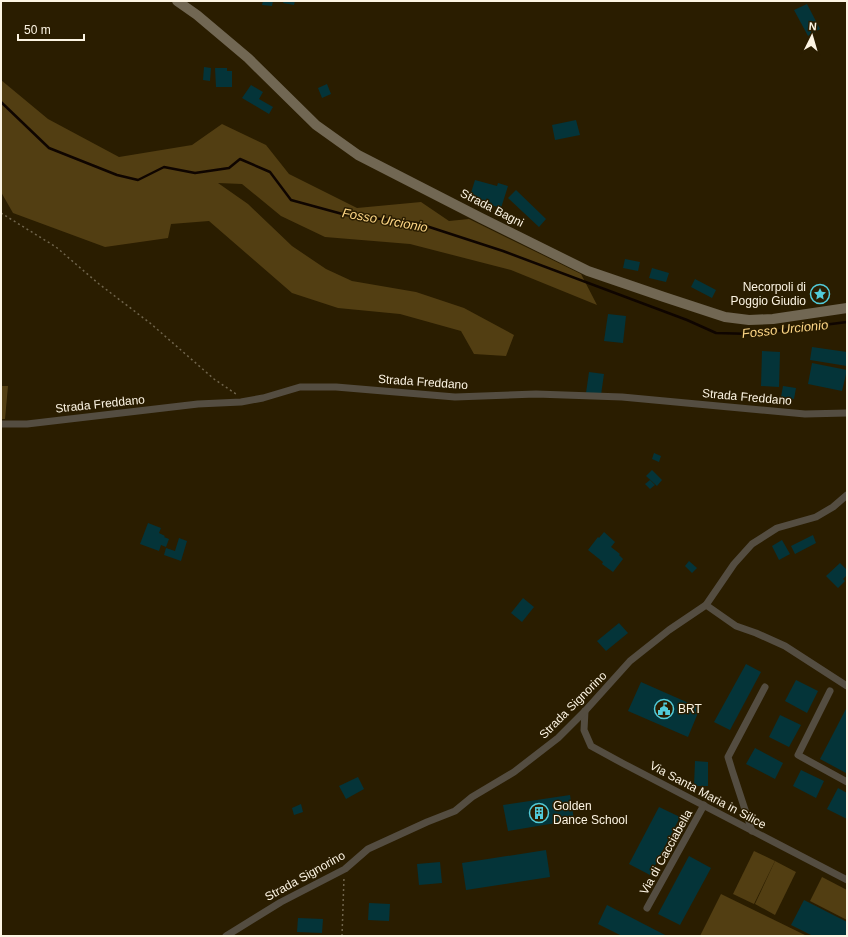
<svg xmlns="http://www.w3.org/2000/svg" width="848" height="937" viewBox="0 0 848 937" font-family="Arial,sans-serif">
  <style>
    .green { fill: #523e12 }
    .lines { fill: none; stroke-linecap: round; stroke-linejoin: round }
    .stream { stroke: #0f0500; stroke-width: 2.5 }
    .building { fill: #043439 }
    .path { stroke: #70654c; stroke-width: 1.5; stroke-dasharray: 2 3; stroke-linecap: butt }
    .street { stroke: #544d41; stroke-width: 7 }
    .secondary { stroke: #716753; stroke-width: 10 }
    .labels { text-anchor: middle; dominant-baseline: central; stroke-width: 3; stroke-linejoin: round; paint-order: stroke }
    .street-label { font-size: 12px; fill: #fcf4e3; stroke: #2a1d00 }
    .poi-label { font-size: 12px; fill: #fcf4e3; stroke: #2a1d00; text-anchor: start }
    .water-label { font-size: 13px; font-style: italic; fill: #fdd686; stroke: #2a1d00 }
  </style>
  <rect width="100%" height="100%" fill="#2a1d00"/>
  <!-- green -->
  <g class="green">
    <polygon points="1,80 48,119 119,157 192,145 222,124 266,145 289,174 357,208 421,202 449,221 469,219 581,274 597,305 511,270 410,244 325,237 281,216 242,184 218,183 248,204 292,246 326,269 352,281 416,292 464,308 514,335 506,356 474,354 461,331 400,314 338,308 292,293 209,221 171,224 168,238 105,247 13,213 1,192"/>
    <polygon points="1,386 8,386 5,419 1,419"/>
    <polygon points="754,851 775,861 754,904 733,894"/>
    <polygon points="775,861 796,872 775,915 755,904"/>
    <polygon points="822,877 847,890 847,920 810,901"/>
    <polygon points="721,894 807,936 700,936"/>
  </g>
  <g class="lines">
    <!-- stream -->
    <polyline class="stream" points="1,102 49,148 117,175 138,180 164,167 195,173 229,168 240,159 270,172 291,200 346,215 417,223 503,251 687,320 716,333 753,334 847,322"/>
  </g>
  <!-- building -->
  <g class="building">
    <polygon points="263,1 273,1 272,6 262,5"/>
    <polygon points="284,1 295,1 294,5 283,3"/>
    <polygon points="807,4 820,29 808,36 794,10"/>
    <polygon points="204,67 211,68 210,81 203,80"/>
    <polygon points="215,68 227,68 227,71 232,71 232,87 216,87"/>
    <polygon points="327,84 331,94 322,98 318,88"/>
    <polygon points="251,85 263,92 259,99 273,107 269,114 242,98"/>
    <polygon points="576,120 580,135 555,140 552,125"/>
    <polygon points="475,180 497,186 498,183 508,186 501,208 491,205 492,203 470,196"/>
    <polygon points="516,190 546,219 539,227 508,198"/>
    <polygon points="625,259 640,262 638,271 623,268"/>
    <polygon points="652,268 669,273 666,282 649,278"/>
    <polygon points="695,279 716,290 712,298 691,287"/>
    <polygon points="608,314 626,316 623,343 604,341"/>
    <polygon points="812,347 847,352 847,366 810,360"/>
    <polygon points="762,351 780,352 779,387 761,386"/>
    <polygon points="812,363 847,370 842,391 808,384"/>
    <polygon points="589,372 604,374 601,395 586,393"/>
    <polygon points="783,386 796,388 794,399 781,397"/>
    <polygon points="654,453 661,456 659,462 652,459"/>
    <polygon points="652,470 662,480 657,486 646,476"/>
    <polygon points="650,480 655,485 650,489 645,484"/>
    <polygon points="148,523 161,528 159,533 165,536 164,537 169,539 166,547 161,545 159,551 140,544"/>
    <polygon points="604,532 615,542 611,547 620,554 619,555 623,559 613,572 602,564 603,562 588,550 598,537 599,538"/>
    <polygon points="813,535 816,543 795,554 791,546"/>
    <polygon points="179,538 187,541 181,561 164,555 166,548 175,551"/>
    <polygon points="782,540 790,554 779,560 772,546"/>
    <polygon points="689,561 697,568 692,573 685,566"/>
    <polygon points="840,563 847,570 847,575 843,579 845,581 838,588 826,576"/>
    <polygon points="523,598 534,607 522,622 511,613"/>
    <polygon points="619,623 628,633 606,651 597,641"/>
    <polygon points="746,664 761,672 730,730 714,722"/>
    <polygon points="796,680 818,691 807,713 785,701"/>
    <polygon points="641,682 700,708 688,737 628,711"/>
    <polygon points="847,707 847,771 846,773 820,759"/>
    <polygon points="780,715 801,725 789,747 769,737"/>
    <polygon points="755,748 783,763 775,779 746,764"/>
    <polygon points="695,761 708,762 708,786 694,786"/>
    <polygon points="801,770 824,781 816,798 793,786"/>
    <polygon points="358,777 364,789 346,799 339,786"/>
    <polygon points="838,788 847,793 847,819 827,809"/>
    <polygon points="570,795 574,820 508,831 503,805"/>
    <polygon points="301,804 303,812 294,815 292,808"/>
    <polygon points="659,807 680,817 650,875 629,864"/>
    <polygon points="546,850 550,877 466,890 462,863"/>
    <polygon points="689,856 711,868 680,925 658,914"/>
    <polygon points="440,862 442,883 419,885 417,864"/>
    <polygon points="804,900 847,922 847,936 813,936 791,925"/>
    <polygon points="369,903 390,904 389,921 368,920"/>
    <polygon points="607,905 667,936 622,936 598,924"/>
    <polygon points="298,918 323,919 322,933 297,932"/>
  </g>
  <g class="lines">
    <!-- path -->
    <g class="path">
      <polyline points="1,213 56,247 99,284 150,323 214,379 236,394"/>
      <polyline points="342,936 344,877"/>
    </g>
    <!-- street -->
    <g class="street">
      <polyline points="1,424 27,424 198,404 241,402 263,398 300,387 336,387 455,397 536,394 622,397 805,414 847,413"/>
      <polyline points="706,605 736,626 756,633 785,646 847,686"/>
      <polyline points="830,691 798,755 847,782"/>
      <polyline points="585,711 584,730 591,746 624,764 847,880"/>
      <polyline points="752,831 732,770 728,757 765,687"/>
      <polyline points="647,908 704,805"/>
      <polyline points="226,936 281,902 345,869 368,849 427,822 455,811 472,797 514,772 558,738 585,711 630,661 669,630 706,605 734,564 752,544 777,528 816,517 833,507 847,495"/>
    </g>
    <!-- secondary -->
    <polyline class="secondary" points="177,1 197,15 248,58 316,125 358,155 481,218 588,271 664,297 725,317 749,320 773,319 847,308"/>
  </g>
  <!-- icons -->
  <defs>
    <symbol id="sight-ring" viewBox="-11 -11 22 22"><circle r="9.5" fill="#2a1d00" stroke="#52cbd9" stroke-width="1.5"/><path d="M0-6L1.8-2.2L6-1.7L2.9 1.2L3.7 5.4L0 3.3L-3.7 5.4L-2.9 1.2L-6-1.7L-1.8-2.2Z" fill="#52cbd9"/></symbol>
    <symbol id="civic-ring" viewBox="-11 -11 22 22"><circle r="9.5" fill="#2a1d00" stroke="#52cbd9" stroke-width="1.5"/><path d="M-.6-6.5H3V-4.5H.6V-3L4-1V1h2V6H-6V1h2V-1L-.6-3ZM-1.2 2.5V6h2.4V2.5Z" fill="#52cbd9"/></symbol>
    <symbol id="building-ring" viewBox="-11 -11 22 22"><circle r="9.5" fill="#2a1d00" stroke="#52cbd9" stroke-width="1.5"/><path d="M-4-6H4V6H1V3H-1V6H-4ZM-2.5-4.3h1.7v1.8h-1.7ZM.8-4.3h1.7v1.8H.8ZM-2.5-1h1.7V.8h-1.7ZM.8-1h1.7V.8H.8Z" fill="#52cbd9"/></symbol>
  </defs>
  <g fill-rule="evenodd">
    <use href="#sight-ring" x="809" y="283" width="22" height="22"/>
    <use href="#civic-ring" x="653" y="698" width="22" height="22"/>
    <use href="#building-ring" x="528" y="802" width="22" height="22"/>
  </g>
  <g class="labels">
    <!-- street labels -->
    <g class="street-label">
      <text transform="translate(492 208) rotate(27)">Strada Bagni</text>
      <text transform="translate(423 382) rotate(4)">Strada Freddano</text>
      <text transform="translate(747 397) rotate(5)">Strada Freddano</text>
      <text transform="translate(100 404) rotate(-6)">Strada Freddano</text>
      <text transform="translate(573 705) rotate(-45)">Strada Signorino</text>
      <text transform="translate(708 795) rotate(28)">Via Santa Maria in Silice</text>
      <text transform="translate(666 852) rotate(-61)">Via di Cacciabella</text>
      <text transform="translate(305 876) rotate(-29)">Strada Signorino</text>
    </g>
    <!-- poi labels -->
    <g class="poi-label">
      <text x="806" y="287" text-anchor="end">Necorpoli di<tspan x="806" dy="14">Poggio Giudio</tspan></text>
      <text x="678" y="709">BRT</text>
      <text x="553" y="806">Golden<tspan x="553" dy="14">Dance School</tspan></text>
    </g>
    <!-- water labels -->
    <g class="water-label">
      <text transform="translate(385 220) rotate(10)">Fosso Urcionio</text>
      <text transform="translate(785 329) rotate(-6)">Fosso Urcionio</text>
    </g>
  </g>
  <!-- border -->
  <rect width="848" height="937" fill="none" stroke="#fcf4e3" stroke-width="4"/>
  <!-- north arrow -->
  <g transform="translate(812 36) rotate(5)" stroke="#2a1d00" stroke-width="3" paint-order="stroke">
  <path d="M0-3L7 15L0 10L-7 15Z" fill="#fcf4e3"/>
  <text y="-6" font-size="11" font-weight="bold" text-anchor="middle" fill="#fcf4e3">N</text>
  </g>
  <!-- scale -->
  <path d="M18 34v6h66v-6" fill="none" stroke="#fcf4e3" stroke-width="2"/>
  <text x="24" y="34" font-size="12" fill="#fcf4e3" stroke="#2a1d00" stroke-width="3" paint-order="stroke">50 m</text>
</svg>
